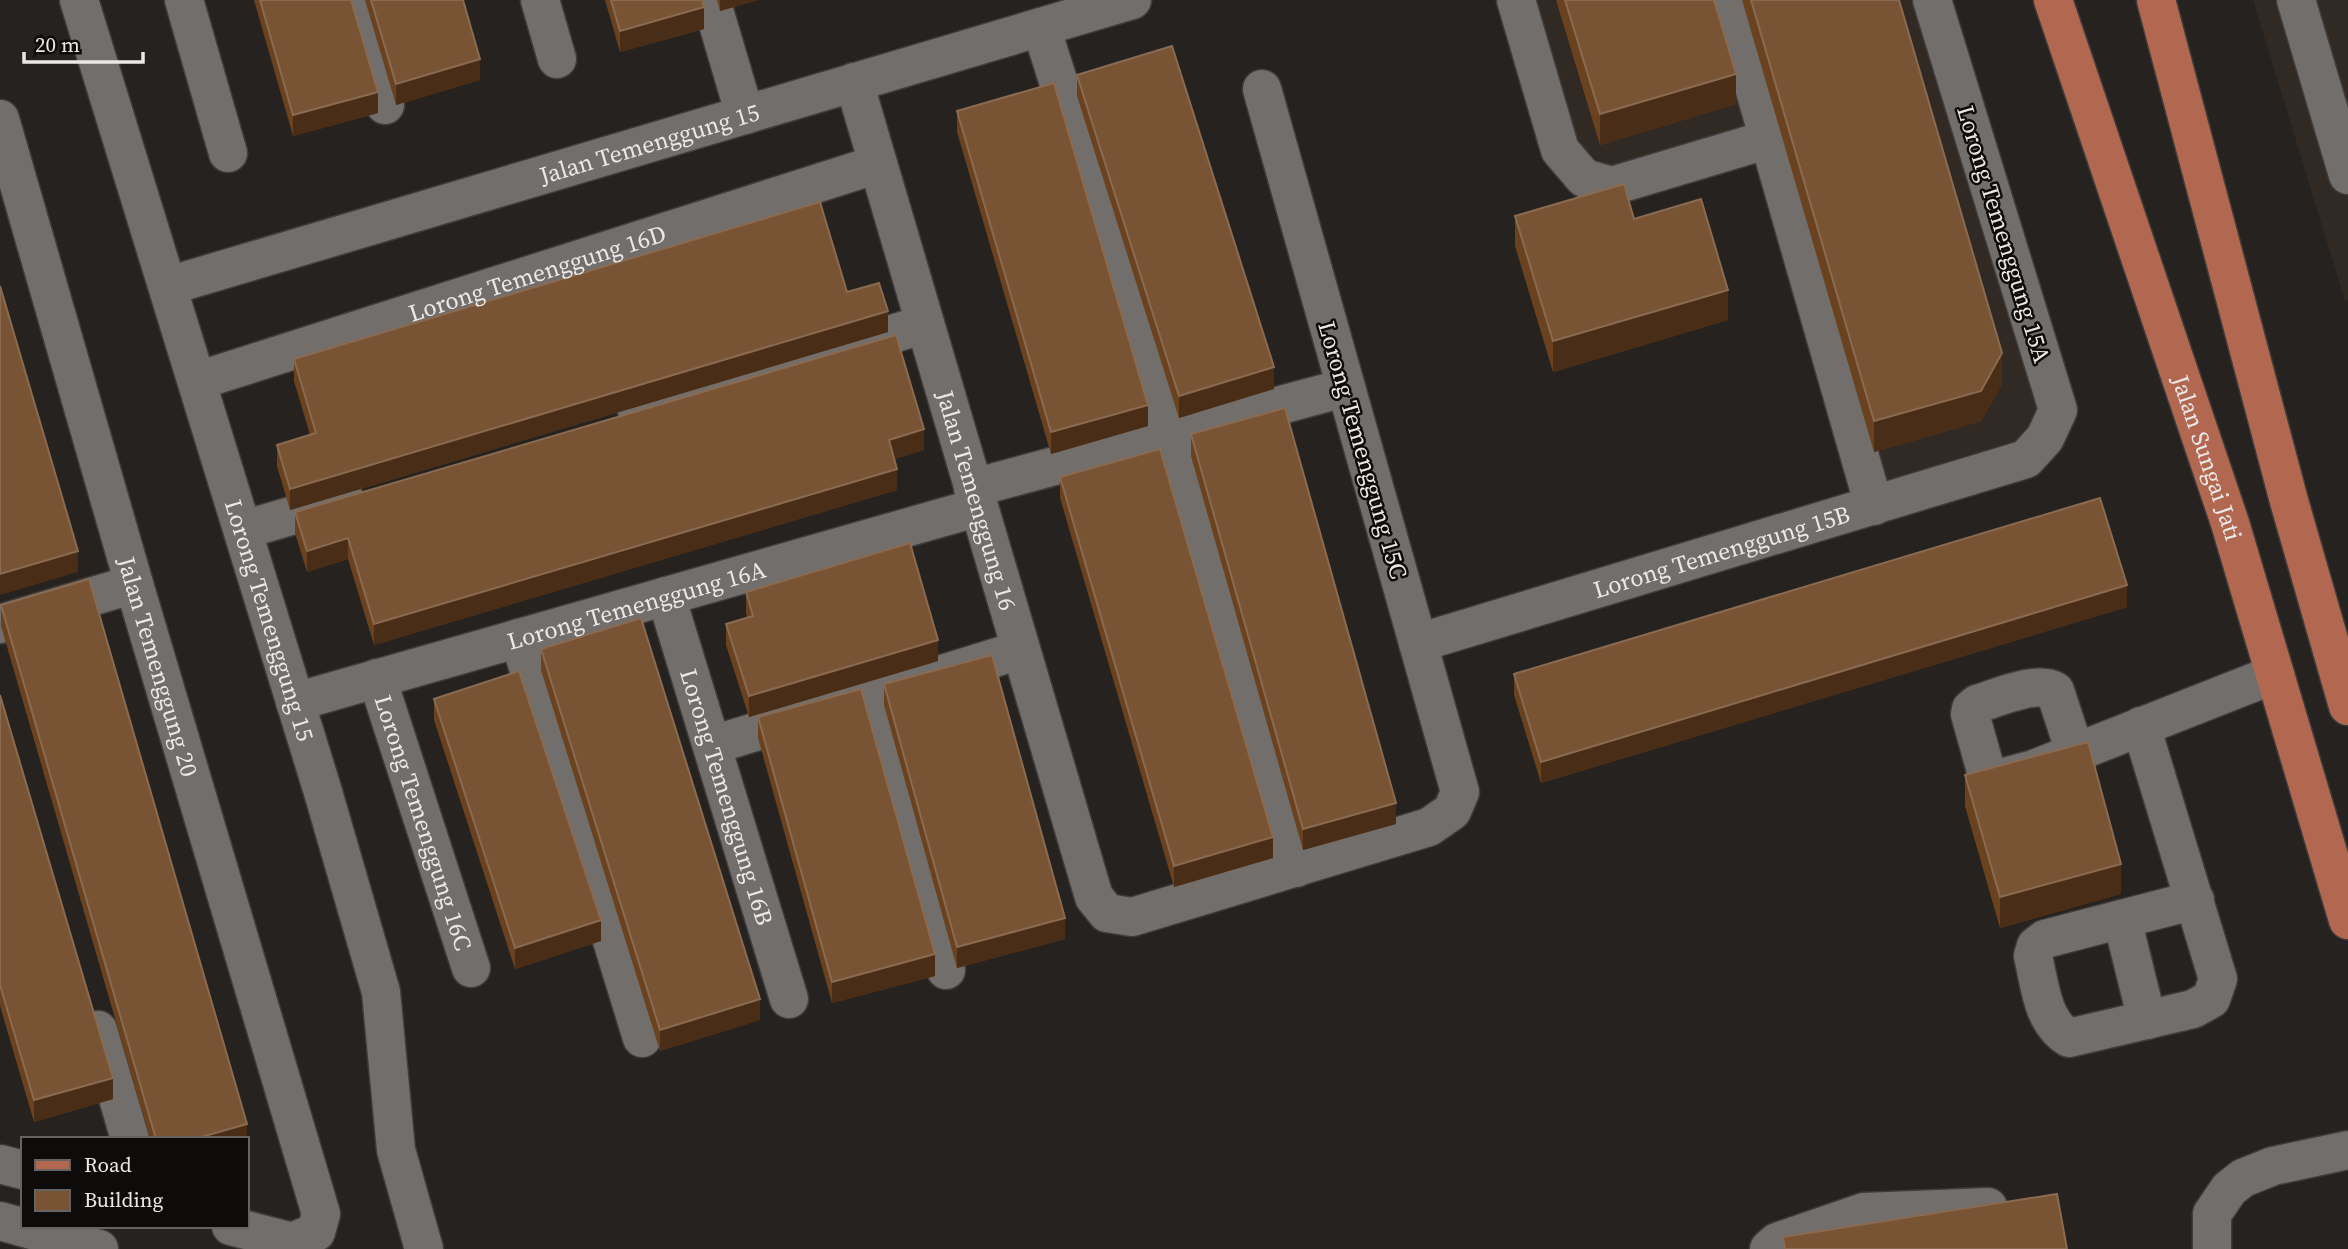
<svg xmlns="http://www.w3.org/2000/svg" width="2348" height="1249" viewBox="0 0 2348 1249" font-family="'Source Serif 4',serif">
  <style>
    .built { fill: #312923 }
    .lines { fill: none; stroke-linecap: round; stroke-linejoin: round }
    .minor-casing { stroke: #3f3c3b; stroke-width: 41 }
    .major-casing { stroke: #3f3c3b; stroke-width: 41 }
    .minor { stroke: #726e6c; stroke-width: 38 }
    .major { stroke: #b26850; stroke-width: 38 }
    .wall { fill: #6b421f }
    .shaded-wall { fill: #492d16 }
    .building { fill: #785435; stroke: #8a6b51; stroke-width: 2 }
    .labels { text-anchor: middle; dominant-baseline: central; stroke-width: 5; stroke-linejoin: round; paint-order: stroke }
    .street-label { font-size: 24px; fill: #ebe9e8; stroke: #0d0c0b }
  </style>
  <rect width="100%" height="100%" fill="#252220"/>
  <!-- built -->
  <g class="built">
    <polygon points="1531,0 1915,0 2041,408 2018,446 1880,488 1774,128 1616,176 1573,139"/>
    <polygon points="2253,0 2348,0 2348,300 2345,301"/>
  </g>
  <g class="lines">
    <defs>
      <g id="minor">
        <path id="s1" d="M 79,0 L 323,792 L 381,992 L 396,1150 L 424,1249"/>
        <polyline points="184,0 228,153"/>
        <polyline points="356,0 385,105"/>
        <polyline points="540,0 557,59"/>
        <polyline points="711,0 745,115"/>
        <polyline points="1516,0 1560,150 1584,178 1612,186 1769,139"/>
        <polyline points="1729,0 1874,506"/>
        <polyline points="2296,0 2348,175"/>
        <polyline points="1041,27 1170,433 1296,868"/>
        <path id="s2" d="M 854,82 L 1094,897 L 1107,913 L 1132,917 L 1429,827 L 1452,811 L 1460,792 L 1262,89"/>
        <path id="s3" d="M 0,119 L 134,584 L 321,1214 L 316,1232 L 292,1242 L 231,1226"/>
        <path id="s4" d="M 168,286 L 1132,0"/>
        <path id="s5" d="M 197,381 L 878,164"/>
        <polyline points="637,411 925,324"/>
        <polyline points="973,488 1344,388"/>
        <polyline points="243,530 345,500"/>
        <path id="s6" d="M 666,596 L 789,999"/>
        <polyline points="0,624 134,584"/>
        <polyline points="519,638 642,1038"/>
        <path id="s7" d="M 1418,643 L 2026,459 L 2045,438 L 2058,410 L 1932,0"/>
        <path id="s8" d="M 377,678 L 471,968"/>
        <polyline points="867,697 946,970"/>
        <path id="s9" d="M 295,702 L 979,507"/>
        <path d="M 2141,726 L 2218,979 L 2211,999 L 2193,1009 L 2069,1038 C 2042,1022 2040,985 2033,956 L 2036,946 L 2045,939 L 2195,900"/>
        <polyline points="713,745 1020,650"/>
        <path d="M 2075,752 L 2055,691 C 2037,680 1997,698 1977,704 L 1971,709 L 1970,714 L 1986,771 L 1989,777 L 2000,778 L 2034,769 L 2275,674"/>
        <polyline points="2122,919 2147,1020"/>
        <polyline points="98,1030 130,1139"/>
        <polyline points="0,1164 23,1170"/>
        <polyline points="0,1221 99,1249"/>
        <polyline points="1769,1249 1777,1242 1864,1212 1988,1207"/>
        <polyline points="2212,1249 2212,1214 2229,1189 2243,1178 2273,1166 2348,1150"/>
      </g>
      <g id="major">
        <path id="s10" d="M 2053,0 L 2230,523 L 2348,920"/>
        <polyline points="2156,0 2289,501 2348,706"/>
      </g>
    </defs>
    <!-- minor casing -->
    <use href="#minor" class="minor-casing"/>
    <!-- major casing -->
    <use href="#major" class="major-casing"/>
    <!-- minor -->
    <use href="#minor" class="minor"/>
    <!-- major -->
    <use href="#major" class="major"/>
  </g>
  <!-- wall -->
  <g class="wall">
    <polygon points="254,0 351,0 378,113 293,136"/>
    <polygon points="365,0 463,0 480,80 396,105"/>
    <polygon points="605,0 702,0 704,29 620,52"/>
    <polygon points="717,0 758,0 720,11"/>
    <polygon points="1556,0 1714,0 1736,104 1600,145"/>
    <polygon points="1742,0 1899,0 2002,384 1981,421 1874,452"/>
    <polygon points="1077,75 1274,389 1179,418 1077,96"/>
    <polygon points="957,111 1148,426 1051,454 957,132"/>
    <polygon points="1515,216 1634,219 1728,320 1553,372 1515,246"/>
    <polygon points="847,292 888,332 290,510 277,466 277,445 310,435 294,381 294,359"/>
    <polygon points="1191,434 1396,824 1303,850 1191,456"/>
    <polygon points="924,450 894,459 897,490 374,645 348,559 307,572 295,533 295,512"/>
    <polygon points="1060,477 1273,858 1174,887 1060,498"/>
    <polygon points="746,592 938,661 749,717 726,645 726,624 747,618 746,613"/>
    <polygon points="1,605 247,1139 150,1139 1,626"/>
    <polygon points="2127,607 1541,783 1514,695 1514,674"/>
    <polygon points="541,649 760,1020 660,1051 541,670"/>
    <polygon points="884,684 1065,939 957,968 884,705"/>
    <polygon points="0,695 113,1099 34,1122 0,1006"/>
    <polygon points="434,699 601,941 515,969 434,720"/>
    <polygon points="758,717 935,976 832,1003 758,738"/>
    <polygon points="1965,775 2121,894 2000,928 1965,806"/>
  </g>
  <!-- shaded-wall -->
  <g class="shaded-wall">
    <polygon points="720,0 758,0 720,11"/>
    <polygon points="704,7 704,29 620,52 620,31"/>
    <polygon points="480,59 480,80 396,105 396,84"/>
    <polygon points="1736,74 1736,104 1600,145 1600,114"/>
    <polygon points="378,92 378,113 293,136 293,115"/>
    <polygon points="1728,290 1728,320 1553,372 1553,341"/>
    <polygon points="888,311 888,332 290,510 290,489"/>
    <polygon points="2002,353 2002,384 1981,421 1874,452 1874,421"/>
    <polygon points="1274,367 1274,389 1179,418 1179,396"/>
    <polygon points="1148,405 1148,426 1051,454 1051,432"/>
    <polygon points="924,429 924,450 889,461 889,440"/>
    <polygon points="897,469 897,490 374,645 374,624"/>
    <polygon points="348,538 348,559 307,572 307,551"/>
    <polygon points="78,551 78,572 0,595 0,574"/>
    <polygon points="2127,585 2127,607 1541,783 1541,762"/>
    <polygon points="938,640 938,661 749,717 749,696"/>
    <polygon points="1396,803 1396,824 1303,850 1303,829"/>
    <polygon points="1273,837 1273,858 1174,887 1174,866"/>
    <polygon points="2121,864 2121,894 2000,928 2000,897"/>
    <polygon points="1065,918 1065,939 957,968 957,947"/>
    <polygon points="601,920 601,941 515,969 515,948"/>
    <polygon points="935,954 935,976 832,1003 832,982"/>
    <polygon points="760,999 760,1020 660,1051 660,1030"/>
    <polygon points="113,1078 113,1099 34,1122 34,1100"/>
    <polygon points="247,1124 247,1139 194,1139"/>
  </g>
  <!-- building -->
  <g class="building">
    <polygon points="260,0 351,0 378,92 293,115"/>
    <polygon points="371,0 463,0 480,59 396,84"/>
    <polygon points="611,0 702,0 704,7 620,31"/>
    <polygon points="1565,0 1714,0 1736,74 1600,114"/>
    <polygon points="1751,0 1899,0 2002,353 1981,391 1874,421"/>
    <polygon points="1172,46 1274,367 1179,396 1077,75"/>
    <polygon points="1054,83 1148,405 1051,432 957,111"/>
    <polygon points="1624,184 1634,219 1701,199 1728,290 1553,341 1515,216"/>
    <polygon points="820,202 847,292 879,283 888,311 290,489 277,445 316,433 294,359"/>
    <polygon points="0,286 78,551 0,574"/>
    <polygon points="896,335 924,429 889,440 897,469 374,624 348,538 307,551 295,512"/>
    <polygon points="1285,408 1396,803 1303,829 1191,434"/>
    <polygon points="1160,449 1273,837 1174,866 1060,477"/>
    <polygon points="2100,498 2127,585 1541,762 1514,674"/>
    <polygon points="910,543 938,640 749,696 726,624 753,616 746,592"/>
    <polygon points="89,579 247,1124 194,1139 156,1139 1,605"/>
    <polygon points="641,618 760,999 660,1030 541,649"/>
    <polygon points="992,655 1065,918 957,947 884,684"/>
    <polygon points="519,671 601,920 515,948 434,699"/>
    <polygon points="861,689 935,954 832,982 758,717"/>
    <polygon points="0,695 113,1078 34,1100 0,985"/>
    <polygon points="2088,742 2121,864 2000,897 1965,775"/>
    <polygon points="2057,1194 2067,1249 1785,1249 1783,1237"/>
  </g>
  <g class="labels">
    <!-- street labels -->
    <g class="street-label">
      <text stroke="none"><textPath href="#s4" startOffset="502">Jalan Temenggung 15</textPath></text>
      <text transform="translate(2004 234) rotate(73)">Lorong Temenggung 15A</text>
      <text stroke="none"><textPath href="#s5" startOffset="357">Lorong Temenggung 16D</textPath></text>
      <text transform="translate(1363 450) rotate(74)">Lorong Temenggung 15C</text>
      <text stroke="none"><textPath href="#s10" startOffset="483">Jalan Sungai Jati</textPath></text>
      <text stroke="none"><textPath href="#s2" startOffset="436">Jalan Temenggung 16</textPath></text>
      <text stroke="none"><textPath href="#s7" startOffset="317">Lorong Temenggung 15B</textPath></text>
      <text stroke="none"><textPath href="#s9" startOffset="355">Lorong Temenggung 16A</textPath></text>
      <text stroke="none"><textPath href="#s1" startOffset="649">Lorong Temenggung 15</textPath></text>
      <text stroke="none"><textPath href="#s3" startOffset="570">Jalan Temenggung 20</textPath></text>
      <text stroke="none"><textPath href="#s6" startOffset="210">Lorong Temenggung 16B</textPath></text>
      <text stroke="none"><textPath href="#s8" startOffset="152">Lorong Temenggung 16C</textPath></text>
    </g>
  </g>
  <!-- legend -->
  <rect x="21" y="1137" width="228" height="91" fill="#0d0c0b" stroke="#666463" stroke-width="2"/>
  <rect x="35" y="1160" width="35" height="10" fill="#b26850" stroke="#666463" stroke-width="2"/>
  <text x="84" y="1172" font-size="21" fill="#ebe9e8">Road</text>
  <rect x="35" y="1190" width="35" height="21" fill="#785435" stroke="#666463" stroke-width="2"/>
  <text x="84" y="1207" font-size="21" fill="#ebe9e8">Building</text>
  <!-- scale -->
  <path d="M24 52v10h119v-10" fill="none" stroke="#ebe9e8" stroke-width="3.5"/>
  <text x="35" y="52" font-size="21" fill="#ebe9e8" stroke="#0d0c0b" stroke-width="5" paint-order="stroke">20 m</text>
</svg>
